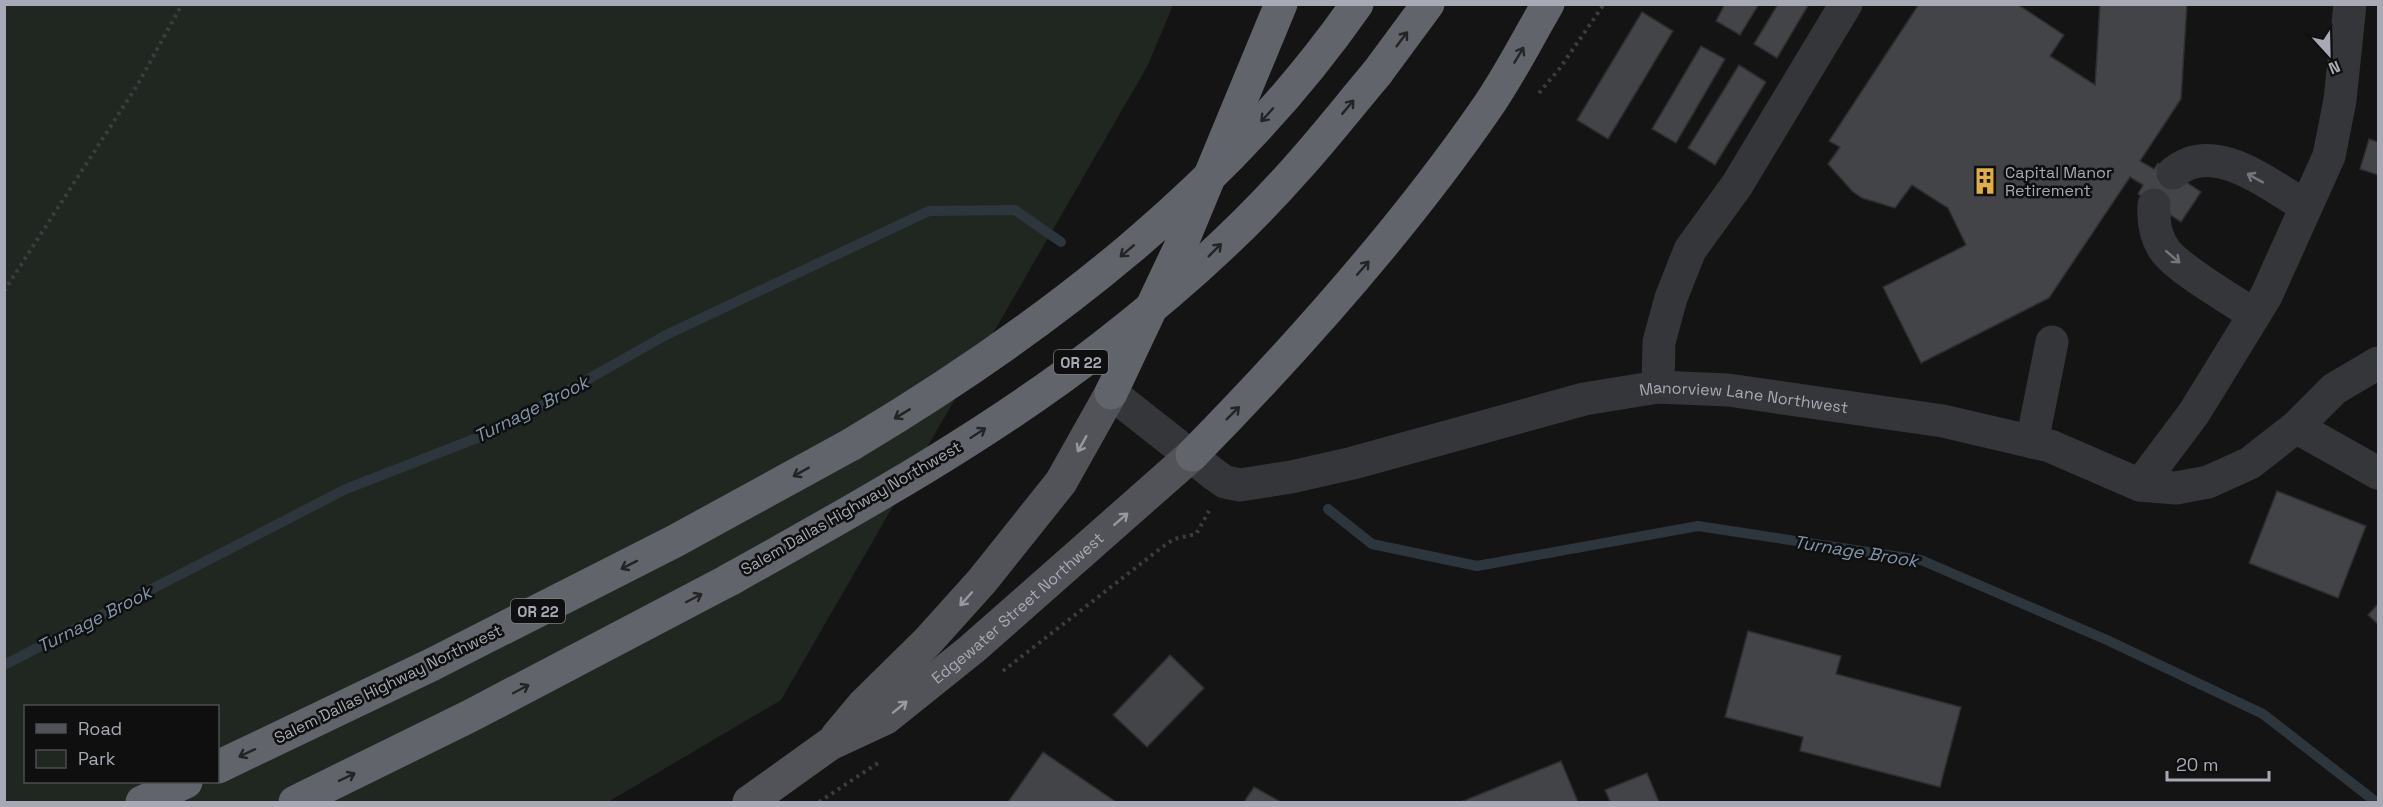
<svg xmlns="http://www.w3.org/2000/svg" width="2383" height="807" viewBox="0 0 2383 807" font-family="'Space Grotesk',sans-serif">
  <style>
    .green { fill: #202721; fill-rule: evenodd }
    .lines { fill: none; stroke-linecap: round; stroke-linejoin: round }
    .stream { stroke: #2e363d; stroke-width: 10 }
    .building { fill: #434448; stroke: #2e2e31; stroke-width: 1.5 }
    .path { stroke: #3b3d41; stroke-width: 4; stroke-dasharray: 3 4.5; stroke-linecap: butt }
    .minor { stroke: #35363a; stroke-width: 33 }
    .major { stroke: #515358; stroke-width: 33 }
    .highway { stroke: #61646a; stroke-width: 33 }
    .highway-bridge { stroke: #61646a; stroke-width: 33 }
    .oneway { stroke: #242426 }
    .oneway2 { stroke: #74767d }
    .oneway3 { stroke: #9699a2 }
    .labels { text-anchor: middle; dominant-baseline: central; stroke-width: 5; stroke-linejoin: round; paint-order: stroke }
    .shield { fill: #0f0f10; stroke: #797c83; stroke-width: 1.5 }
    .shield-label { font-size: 15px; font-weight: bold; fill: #a7aab4 }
    .poi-label { font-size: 16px; fill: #a7aab4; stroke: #0f0f10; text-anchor: start }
    .street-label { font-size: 16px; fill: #a7aab4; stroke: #0f0f10 }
    .water-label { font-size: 18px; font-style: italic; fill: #8197ac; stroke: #0f0f10 }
  </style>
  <rect width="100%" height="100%" fill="#141415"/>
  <!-- green -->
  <path class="green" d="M 5,5 L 1173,5 L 1148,65 L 781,700 L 608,802 L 5,802 ZM 26,706 L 218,706 L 218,782 L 26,782 Z"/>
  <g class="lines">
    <!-- stream -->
    <g class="stream">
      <polyline points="1328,509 1372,544 1477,566 1698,526 1921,560 2107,640 2263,714 2376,802"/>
      <polyline points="4,665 346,489 500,429 666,335 929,211 1015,210 1061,242"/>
    </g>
  </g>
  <!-- building -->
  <g class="building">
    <polygon points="1725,4 1759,4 1740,35 1716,21"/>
    <polygon points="1778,4 1809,4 1777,58 1754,44"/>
    <polygon points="1919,4 2017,4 2064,35 2050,56 2095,85 2100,4 2187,4 2181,99 2140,161 2154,169 2158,163 2201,192 2181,222 2138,194 2143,185 2130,177 2049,298 1921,363 1883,287 1966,245 1948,208 1912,185 1895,208 1862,198 1852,191 1828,164 1840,147 1829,141"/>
    <polygon points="1642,12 1673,31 1608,139 1577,120"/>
    <polygon points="1701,46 1725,59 1676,143 1652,129"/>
    <polygon points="1739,65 1766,82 1715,165 1688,148"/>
    <polygon points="2369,139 2378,142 2378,175 2360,169"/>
    <polygon points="2277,491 2366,526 2338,598 2249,563"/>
    <polygon points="2378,604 2378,624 2368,615"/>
    <polygon points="1748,631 1841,656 1836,674 1961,707 1940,787 1800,751 1803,737 1725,717"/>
    <polygon points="1170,655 1204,688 1147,747 1113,715"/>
    <polygon points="1043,752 1116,802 1008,802"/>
    <polygon points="1561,761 1578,802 1461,802"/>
    <polygon points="1647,773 1659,802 1607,802 1610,801 1605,790"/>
    <polygon points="1254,787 1281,802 1244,802"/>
  </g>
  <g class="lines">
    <!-- path -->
    <g class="path">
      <polyline points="1539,93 1560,68 1604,4"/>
      <polyline points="4,291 138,84 182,4"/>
      <polyline points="1003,671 1161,548 1174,539 1196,534 1209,511"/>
      <polyline points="819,802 881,761"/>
    </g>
    <!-- minor -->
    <g class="minor">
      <path d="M 2173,173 C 2214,138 2268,185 2306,206"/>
      <path d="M 2154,205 C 2153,222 2155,239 2167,253 C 2183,272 2231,299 2254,315"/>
      <polyline points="1658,387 1659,342 1671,298 1690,250 1737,185 1846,4"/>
      <path id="s1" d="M 1111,393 L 1215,475 L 1225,482 L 1240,485 L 1291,477 L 1353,463 L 1584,399 L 1658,387 L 1728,390 L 1943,421 L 2050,446 L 2140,485 L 2176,488 L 2208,482 L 2250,463 L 2296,427 L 2334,389 L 2378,363"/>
      <polyline points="2296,427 2378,473"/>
      <polyline points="2032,442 2052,342"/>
      <polyline points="2140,485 2194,413 2266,296 2329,156 2340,100 2350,4"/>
    </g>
    <!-- major -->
    <g class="major">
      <polyline points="837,736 863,705 928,641 982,581 1061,482 1111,393"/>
      <path id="s2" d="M 749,802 L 830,744 L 886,718 L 972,649 L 1192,455"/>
    </g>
    <!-- highway -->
    <g class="highway">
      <polyline points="1377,73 1428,4"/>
      <polyline points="1111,393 1182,243 1281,4"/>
      <path d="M 1192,455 C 1298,347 1402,231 1488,106 C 1510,74 1528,38 1548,4"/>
      <polyline points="218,767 433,664 675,541 852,444"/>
      <polyline points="142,802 186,782"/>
      <polyline points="295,802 470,716 729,580"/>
    </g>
    <!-- highway-bridge -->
    <g class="highway-bridge">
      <path d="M 852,444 C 1043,330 1229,188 1357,4"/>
      <path d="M 729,580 C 858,508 988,436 1105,345 C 1172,293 1242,231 1298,167 C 1325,137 1350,105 1377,73"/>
    </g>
  </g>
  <!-- one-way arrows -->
  <defs><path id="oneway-shaft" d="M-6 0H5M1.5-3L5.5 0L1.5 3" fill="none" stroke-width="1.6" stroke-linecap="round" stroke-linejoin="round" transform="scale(1.5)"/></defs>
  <g class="oneway">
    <use href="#oneway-shaft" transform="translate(1402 39) rotate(-53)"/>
    <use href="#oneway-shaft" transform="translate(1519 55) rotate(-59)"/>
    <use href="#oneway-shaft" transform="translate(1348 107) rotate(-50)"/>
    <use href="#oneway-shaft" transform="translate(1267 115) rotate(132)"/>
    <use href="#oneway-shaft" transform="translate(1215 250) rotate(-45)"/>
    <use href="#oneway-shaft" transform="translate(1127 251) rotate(140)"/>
    <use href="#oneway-shaft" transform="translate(1363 268) rotate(-49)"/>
    <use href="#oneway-shaft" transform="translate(1233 413) rotate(-45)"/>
    <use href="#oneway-shaft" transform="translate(902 414) rotate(149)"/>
    <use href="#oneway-shaft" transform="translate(978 433) rotate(-33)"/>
    <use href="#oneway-shaft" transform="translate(801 472) rotate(151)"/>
    <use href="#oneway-shaft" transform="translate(629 565) rotate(153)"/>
    <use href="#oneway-shaft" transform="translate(694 598) rotate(-28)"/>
    <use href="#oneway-shaft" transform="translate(521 689) rotate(-28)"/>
    <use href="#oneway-shaft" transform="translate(247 753) rotate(155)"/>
    <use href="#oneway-shaft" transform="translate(347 777) rotate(-26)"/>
  </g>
  <g class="oneway2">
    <use href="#oneway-shaft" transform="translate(2255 178) rotate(-151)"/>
    <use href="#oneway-shaft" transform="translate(2173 257) rotate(41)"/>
  </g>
  <g class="oneway3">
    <use href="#oneway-shaft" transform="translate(1082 444) rotate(119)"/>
    <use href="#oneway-shaft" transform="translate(1121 519) rotate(-41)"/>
    <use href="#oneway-shaft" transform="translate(966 599) rotate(132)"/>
    <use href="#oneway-shaft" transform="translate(900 707) rotate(-39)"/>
  </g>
  <!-- icons -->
  <defs>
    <symbol id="building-bare" viewBox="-9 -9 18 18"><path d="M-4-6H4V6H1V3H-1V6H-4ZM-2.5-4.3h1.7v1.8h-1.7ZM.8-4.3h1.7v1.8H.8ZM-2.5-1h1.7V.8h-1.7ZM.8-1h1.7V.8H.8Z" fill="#e0ae41" stroke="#0f0f10" stroke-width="2.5" paint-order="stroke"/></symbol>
  </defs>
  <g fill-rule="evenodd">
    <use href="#building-bare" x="1966" y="162" width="38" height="38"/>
  </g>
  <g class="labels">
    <!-- shield labels -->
    <g class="shield">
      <rect x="1054" y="350" width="54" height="24" rx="4.5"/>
      <rect x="511" y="599" width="54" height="24" rx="4.5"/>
    </g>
    <g class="shield-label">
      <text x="1081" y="362">OR 22</text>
      <text x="538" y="611">OR 22</text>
    </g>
    <!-- poi labels -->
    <g class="poi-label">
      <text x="2005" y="172">Capital Manor<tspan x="2005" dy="18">Retirement</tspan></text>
    </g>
    <!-- street labels -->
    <g class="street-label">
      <text stroke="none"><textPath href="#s1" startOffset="676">Manorview Lane Northwest</textPath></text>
      <text transform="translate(851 508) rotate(-30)">Salem Dallas Highway Northwest</text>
      <text stroke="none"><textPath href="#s2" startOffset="333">Edgewater Street Northwest</textPath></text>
      <text transform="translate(388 684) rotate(-26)">Salem Dallas Highway Northwest</text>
    </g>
    <!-- water labels -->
    <g class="water-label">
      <text transform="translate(531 409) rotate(-27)">Turnage Brook</text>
      <text transform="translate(1856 551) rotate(9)">Turnage Brook</text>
      <text transform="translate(94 619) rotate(-27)">Turnage Brook</text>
    </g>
  </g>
  <!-- border -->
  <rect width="2383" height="807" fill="none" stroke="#a7aab4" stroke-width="12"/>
  <!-- legend -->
  <rect x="24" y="705" width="195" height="78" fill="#0f0f10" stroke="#4c4d52" stroke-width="1.5"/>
  <rect x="36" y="724" width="30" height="9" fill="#515358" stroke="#4c4d52" stroke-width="1.5"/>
  <text x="78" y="735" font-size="18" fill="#a7aab4">Road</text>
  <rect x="36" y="750" width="30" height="18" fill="#202721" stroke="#4c4d52" stroke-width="1.5"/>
  <text x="78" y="765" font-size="18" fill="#a7aab4">Park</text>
  <!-- north arrow -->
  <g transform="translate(2329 54) rotate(158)" stroke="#0f0f10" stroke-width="4.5" paint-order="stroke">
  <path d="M0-4.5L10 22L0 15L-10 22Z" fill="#a7aab4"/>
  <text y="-9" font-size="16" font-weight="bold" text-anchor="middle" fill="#a7aab4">N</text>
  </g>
  <!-- scale -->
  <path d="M2167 771v9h102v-9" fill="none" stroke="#a7aab4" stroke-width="3"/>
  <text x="2176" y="771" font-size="18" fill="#a7aab4" stroke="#0f0f10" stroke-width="4.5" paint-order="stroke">20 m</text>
</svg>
